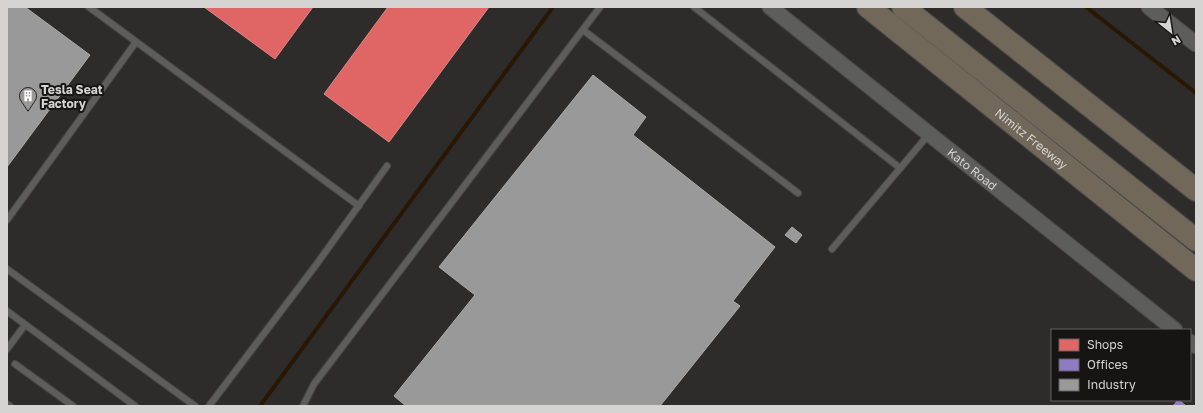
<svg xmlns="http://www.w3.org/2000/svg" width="1203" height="413" viewBox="0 0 1203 413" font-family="'Golos Text',sans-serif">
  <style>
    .shops { fill: #e06666; stroke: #dd8787 }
    .offices { fill: #8e7cc3; stroke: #a496c8 }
    .industry { fill: #999; stroke: #ababaa }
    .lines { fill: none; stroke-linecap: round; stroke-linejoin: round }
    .stream { stroke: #291704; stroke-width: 4 }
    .service-casing { stroke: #484746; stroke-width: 8 }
    .tertiary-casing { stroke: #484746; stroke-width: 17 }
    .motorway-casing { stroke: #484746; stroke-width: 24 }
    .service { stroke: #5d5d5c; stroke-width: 6 }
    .tertiary { stroke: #5d5d5c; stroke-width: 15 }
    .motorway { stroke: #71685a; stroke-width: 22 }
    .labels { text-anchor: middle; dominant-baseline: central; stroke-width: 4; stroke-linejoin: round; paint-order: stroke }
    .poi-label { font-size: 12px; font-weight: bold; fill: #d6d4d3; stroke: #161514; text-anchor: start }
    .street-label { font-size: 12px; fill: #d6d4d3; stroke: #161514 }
  </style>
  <rect width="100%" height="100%" fill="#2d2c2b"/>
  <!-- shops -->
  <g class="shops">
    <polygon points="204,7 313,7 275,59"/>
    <polygon points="388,7 489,7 389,142 324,94"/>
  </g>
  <!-- offices -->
  <polygon class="offices" points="1178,400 1179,400 1186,406 1173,406"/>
  <!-- industry -->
  <g class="industry">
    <polygon points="7,7 25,7 90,55 7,167"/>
    <polygon points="593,75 646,117 633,135 775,247 733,301 740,306 660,406 406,406 394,396 475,295 439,267"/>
    <polygon points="792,227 802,235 796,243 785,235"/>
  </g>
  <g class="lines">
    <!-- stream -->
    <g class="stream">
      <polyline points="1086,7 1196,93"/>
      <polyline points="260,406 553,7"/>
    </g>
    <defs>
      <g id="service">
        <polyline points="89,7 359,206"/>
        <polyline points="694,7 900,168"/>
        <polyline points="583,30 798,193"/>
        <polyline points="7,220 136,42"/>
        <polyline points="832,249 929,134"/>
        <polyline points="7,269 195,406"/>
        <polyline points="7,311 135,406"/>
        <polyline points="7,349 25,325"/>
        <polyline points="15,364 73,406"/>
        <polyline points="7,404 10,406"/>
        <polyline points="209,406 316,265 387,166"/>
        <polyline points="303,406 314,384 600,7"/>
      </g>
      <g id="tertiary">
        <path id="s1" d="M 770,7 L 1175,330"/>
        <polyline points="1149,7 1196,44"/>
        <polyline points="1190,342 1196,346"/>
      </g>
      <g id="motorway">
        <path id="s2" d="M 868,7 L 1196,270"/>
        <polyline points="903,7 1196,240"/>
        <polyline points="965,7 1196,190"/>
      </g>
    </defs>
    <!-- service casing -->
    <use href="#service" class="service-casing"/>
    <!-- tertiary casing -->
    <use href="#tertiary" class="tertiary-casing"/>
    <!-- motorway casing -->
    <use href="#motorway" class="motorway-casing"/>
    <!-- service -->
    <use href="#service" class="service"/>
    <!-- tertiary -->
    <use href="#tertiary" class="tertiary"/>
    <!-- motorway -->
    <use href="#motorway" class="motorway"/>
  </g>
  <!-- icons -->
  <defs>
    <symbol id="building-pin" viewBox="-11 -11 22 30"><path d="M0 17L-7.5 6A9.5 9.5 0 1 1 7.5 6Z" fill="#9b9998" stroke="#161514"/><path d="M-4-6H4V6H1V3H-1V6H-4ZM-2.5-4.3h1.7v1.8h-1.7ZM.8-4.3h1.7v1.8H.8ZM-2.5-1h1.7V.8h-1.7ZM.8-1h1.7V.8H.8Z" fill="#fff"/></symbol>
  </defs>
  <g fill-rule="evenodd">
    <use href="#building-pin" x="18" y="86" width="20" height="27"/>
  </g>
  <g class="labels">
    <!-- poi labels -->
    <g class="poi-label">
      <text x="41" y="89">Tesla Seat<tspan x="41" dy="14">Factory</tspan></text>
    </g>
    <!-- street labels -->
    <g class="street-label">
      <text stroke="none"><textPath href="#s2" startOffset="210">Nimitz Freeway</textPath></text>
      <text stroke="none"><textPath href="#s1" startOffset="259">Kato Road</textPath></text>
    </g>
  </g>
  <!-- border -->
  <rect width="1203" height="413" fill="none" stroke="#d6d4d3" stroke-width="16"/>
  <!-- legend -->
  <rect x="1051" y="329" width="140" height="72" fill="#161514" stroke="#636160"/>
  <rect x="1059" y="339" width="20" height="12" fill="#e06666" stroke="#636160"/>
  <text x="1087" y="349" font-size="12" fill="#d6d4d3">Shops</text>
  <rect x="1059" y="359" width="20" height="12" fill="#8e7cc3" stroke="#636160"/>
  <text x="1087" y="369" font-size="12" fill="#d6d4d3">Offices</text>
  <rect x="1059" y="379" width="20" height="12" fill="#999999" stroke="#636160"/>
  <text x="1087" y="389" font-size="12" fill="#d6d4d3">Industry</text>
  <!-- north arrow -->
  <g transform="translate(1171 32) rotate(150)" stroke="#161514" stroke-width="3" paint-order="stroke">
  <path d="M0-3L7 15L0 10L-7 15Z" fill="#d6d4d3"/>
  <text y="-6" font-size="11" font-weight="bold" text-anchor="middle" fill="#d6d4d3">N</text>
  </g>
</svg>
